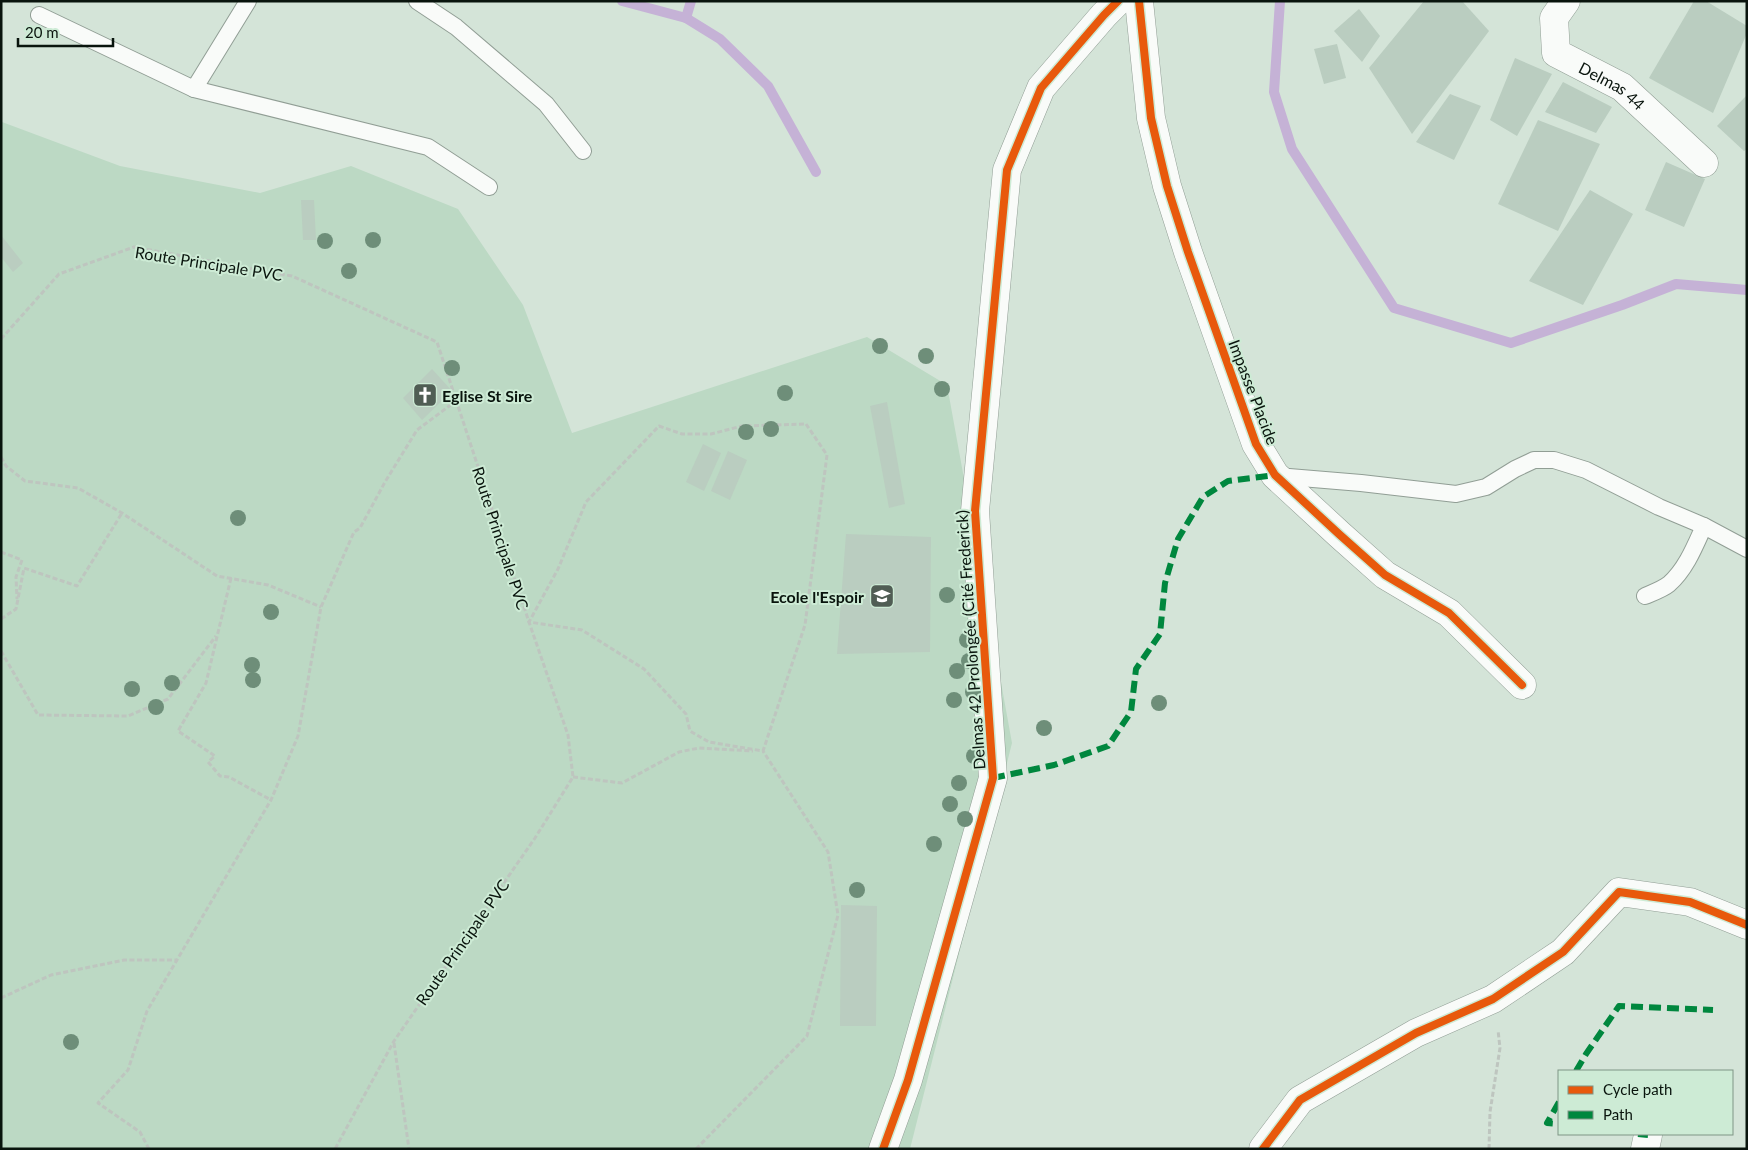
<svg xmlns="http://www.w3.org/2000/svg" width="1748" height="1150" viewBox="0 0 1748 1150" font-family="Lato,sans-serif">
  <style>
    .green { fill: #bcd9c4 }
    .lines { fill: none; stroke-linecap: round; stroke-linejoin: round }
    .stream { stroke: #c5b2d6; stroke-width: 10 }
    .building { fill: #bacdc0 }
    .service-casing { stroke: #919e95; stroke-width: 18 }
    .minor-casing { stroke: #919e95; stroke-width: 29 }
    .path { stroke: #bec5bf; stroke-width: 3; stroke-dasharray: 5 2.5; stroke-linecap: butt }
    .service { stroke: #f9fbf9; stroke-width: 16 }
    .minor { stroke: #f9fbf9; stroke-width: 28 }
    .quiet { stroke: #00873e; stroke-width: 6; stroke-dasharray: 12 6; stroke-linecap: butt }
    .cycleway-casing { stroke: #cdebd5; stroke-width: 11 }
    .cycleway { stroke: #e8590c; stroke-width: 8 }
    .tree { fill: #6e8e79 }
    .labels { text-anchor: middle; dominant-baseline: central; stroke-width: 4; stroke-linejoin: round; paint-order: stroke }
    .street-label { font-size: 16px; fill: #09140d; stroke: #cdebd5 }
    .poi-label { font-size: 16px; font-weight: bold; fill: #09140d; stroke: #cdebd5; text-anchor: start }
  </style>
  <rect width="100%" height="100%" fill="#d4e4d8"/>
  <!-- green -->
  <polygon class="green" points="2,122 120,166 260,193 351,166 458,209 523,305 572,433 867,337 947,385 1012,743 910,1149 1,1149"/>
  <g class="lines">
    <!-- stream -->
    <g class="stream">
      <polyline points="622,1 686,18 720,39 768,86 816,172"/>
      <polyline points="1280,1 1274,92 1292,149 1394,308 1511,343 1622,305 1676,284 1747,290"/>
      <polyline points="686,18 691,1"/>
    </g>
  </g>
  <!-- building -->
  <g class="building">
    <polygon points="1424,1 1462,1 1489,31 1412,134 1369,68"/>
    <polygon points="1694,1 1706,1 1747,26 1747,33 1713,113 1649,78"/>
    <polygon points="1359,9 1380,36 1362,62 1334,31"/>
    <polygon points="1337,44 1346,78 1324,84 1314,49"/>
    <polygon points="1515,58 1552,74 1517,136 1490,120"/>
    <polygon points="1563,82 1612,107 1596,133 1545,112"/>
    <polygon points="1450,94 1481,106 1454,160 1416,142"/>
    <polygon points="1747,95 1747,149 1744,151 1717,126"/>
    <polygon points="1538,120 1600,144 1558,231 1498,204"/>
    <polygon points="1666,162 1705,179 1684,227 1645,210"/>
    <polygon points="1590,190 1633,214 1583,305 1529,281"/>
    <polygon points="301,200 314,200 316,240 303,240"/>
    <polygon points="1,235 23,263 13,272 1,257"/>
    <polygon points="432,369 452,391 422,420 403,398"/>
    <polygon points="887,402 905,504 889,508 870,406"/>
    <polygon points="703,444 721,453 704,491 686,482"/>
    <polygon points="728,451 747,460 730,500 711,491"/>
    <polygon points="846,534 931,537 930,652 837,654"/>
    <polygon points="841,905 877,906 876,1026 840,1026"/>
  </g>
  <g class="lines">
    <defs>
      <g id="service">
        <polyline points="417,1 456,27 546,104 583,151"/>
        <polyline points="39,15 194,89 428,147 489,187"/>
        <polyline points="194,89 248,1"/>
        <path d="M 1277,476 L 1361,483 L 1456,494 L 1486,487 L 1515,469 L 1534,460 L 1554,460 L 1586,470 L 1659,507 L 1704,526 C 1695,546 1686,569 1669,584 C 1663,589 1652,593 1645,596"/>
        <polyline points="1704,526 1747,549"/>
      </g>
      <g id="minor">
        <polyline points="1139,1 1151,118 1167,186 1188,252 1256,444 1275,475 1340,535 1385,575 1449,613 1522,685"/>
        <path id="s1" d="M 1566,1 L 1554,18 L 1556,53 L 1622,87 L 1704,163"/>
        <polyline points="883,1149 908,1080 993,778 975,511 1007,170 1041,88 1104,15 1118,1"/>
        <polyline points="1263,1149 1300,1100 1416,1033 1493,999 1563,952 1619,892 1690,902 1747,925"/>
        <polyline points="1645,1149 1648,1135"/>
      </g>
    </defs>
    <!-- service casing -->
    <use href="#service" class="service-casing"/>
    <!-- minor casing -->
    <use href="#minor" class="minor-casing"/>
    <!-- path -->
    <g class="path">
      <polyline points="1,339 59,274 134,247 292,276 437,342 529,622 568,735 573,777 535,838 394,1041 335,1149"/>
      <polygon points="806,424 827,455 805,625 763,751 709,742 690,731 686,714 644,669 582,630 529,622 558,569 586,502 659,426 682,434 711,434 742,426"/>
      <polyline points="1,457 6,466 25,481 78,488 122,513 217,576 268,585 321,607"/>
      <polyline points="1,552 22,560 16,577 17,599"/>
      <polyline points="231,578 206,683 178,731 215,756 208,762 220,776 229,777 271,800"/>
      <polyline points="1,619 16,609 24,568 77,586 122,513"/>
      <polyline points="1,651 38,715 128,716 168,699 216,636"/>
      <polyline points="573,777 622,783 679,752 699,748 753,751"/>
      <polyline points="1,998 51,975 124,960 176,960"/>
      <polyline points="394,1043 409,1149"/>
      <polyline points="149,1149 140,1132 98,1103 128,1070 147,1011 271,800 298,736 321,607 354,532 360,528 385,482 417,430 456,401"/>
      <polyline points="696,1149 807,1036 838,915 828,852 763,751"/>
      <polyline points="1489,1149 1490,1112 1500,1048 1498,1030"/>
    </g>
    <!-- service -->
    <use href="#service" class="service"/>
    <!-- minor -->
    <use href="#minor" class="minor"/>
    <!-- quiet -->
    <g class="quiet">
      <polyline points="993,778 1054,765 1108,746 1131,712 1136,669 1160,634 1165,583 1178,539 1203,497 1228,481 1275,475"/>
      <polyline points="1576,1071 1586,1054 1619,1006 1713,1010"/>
      <polyline points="1559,1102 1547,1123 1559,1124"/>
      <polyline points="1638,1134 1648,1135"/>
    </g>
    <defs>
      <g id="cycleway">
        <polyline points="1139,1 1151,118 1167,186 1188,252 1256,444 1275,475 1340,535 1385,575 1449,613 1522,685"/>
        <polyline points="883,1149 908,1080 993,778 975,511 1007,170 1041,88 1104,15 1118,1"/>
        <polyline points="1263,1149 1300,1100 1416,1033 1493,999 1563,952 1619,892 1690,902 1747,925"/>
      </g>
    </defs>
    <!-- cycleway casing -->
    <use href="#cycleway" class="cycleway-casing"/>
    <!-- cycleway -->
    <use href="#cycleway" class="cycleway"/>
  </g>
  <!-- trees -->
  <g class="tree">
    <circle cx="373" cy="240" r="8"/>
    <circle cx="325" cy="241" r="8"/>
    <circle cx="349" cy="271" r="8"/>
    <circle cx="880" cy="346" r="8"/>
    <circle cx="926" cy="356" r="8"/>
    <circle cx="452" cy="368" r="8"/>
    <circle cx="942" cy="389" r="8"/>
    <circle cx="785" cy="393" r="8"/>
    <circle cx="771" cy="429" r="8"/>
    <circle cx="746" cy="432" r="8"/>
    <circle cx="238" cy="518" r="8"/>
    <circle cx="947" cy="595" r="8"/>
    <circle cx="271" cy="612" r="8"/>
    <circle cx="967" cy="640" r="8"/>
    <circle cx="969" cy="661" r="8"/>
    <circle cx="252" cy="665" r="8"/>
    <circle cx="957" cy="671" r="8"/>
    <circle cx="253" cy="680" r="8"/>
    <circle cx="172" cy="683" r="8"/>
    <circle cx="132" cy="689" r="8"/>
    <circle cx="973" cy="692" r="8"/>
    <circle cx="954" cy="700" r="8"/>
    <circle cx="1159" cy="703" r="8"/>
    <circle cx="156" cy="707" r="8"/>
    <circle cx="1044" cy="728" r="8"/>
    <circle cx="974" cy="756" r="8"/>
    <circle cx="959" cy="783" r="8"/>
    <circle cx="950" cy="804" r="8"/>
    <circle cx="965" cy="819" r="8"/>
    <circle cx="934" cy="844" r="8"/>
    <circle cx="857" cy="890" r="8"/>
    <circle cx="71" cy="1042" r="8"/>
  </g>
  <!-- icons -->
  <defs>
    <symbol id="church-square" viewBox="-11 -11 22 22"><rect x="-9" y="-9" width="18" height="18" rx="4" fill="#505d54" stroke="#cdebd5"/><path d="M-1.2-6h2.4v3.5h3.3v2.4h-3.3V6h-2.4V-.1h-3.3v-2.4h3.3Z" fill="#fff"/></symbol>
    <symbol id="school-square" viewBox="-11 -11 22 22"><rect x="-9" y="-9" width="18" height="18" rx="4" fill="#505d54" stroke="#cdebd5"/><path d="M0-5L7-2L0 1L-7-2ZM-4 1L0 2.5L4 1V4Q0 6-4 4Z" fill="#fff"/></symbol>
  </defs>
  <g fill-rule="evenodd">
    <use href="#church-square" x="411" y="381" width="28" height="28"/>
    <use href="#school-square" x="868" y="582" width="28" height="28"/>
  </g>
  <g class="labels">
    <!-- street labels -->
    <g class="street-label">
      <text stroke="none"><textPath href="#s1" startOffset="121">Delmas 44</textPath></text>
      <text transform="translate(209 263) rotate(9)">Route Principale PVC</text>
      <text transform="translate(1254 392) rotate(69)">Impasse Placide</text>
      <text transform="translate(501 538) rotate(72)">Route Principale PVC</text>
      <text transform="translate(970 640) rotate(-94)">Delmas 42 Prolongée (Cité Frederick)</text>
      <text transform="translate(462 942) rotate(-55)">Route Principale PVC</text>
    </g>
    <!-- poi labels -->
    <g class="poi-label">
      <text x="442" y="395">Eglise St Sire</text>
      <text x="864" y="596" text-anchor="end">Ecole l'Espoir</text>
    </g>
  </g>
  <!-- border -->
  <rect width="1748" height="1150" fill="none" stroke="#09140d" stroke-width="5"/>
  <!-- legend -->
  <rect x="1558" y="1070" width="175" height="65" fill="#cdebd5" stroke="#7f9585"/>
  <rect x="1568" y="1086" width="25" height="8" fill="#e8590c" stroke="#7f9585"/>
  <text x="1603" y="1095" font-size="15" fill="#09140d">Cycle path</text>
  <rect x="1568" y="1111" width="25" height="8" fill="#00873e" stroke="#7f9585"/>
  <text x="1603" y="1120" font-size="15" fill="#09140d">Path</text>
  <!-- scale -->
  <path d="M18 38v8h95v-8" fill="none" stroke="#09140d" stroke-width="2.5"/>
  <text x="25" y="38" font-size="15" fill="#09140d" stroke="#cdebd5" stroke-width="4" paint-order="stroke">20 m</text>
</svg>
